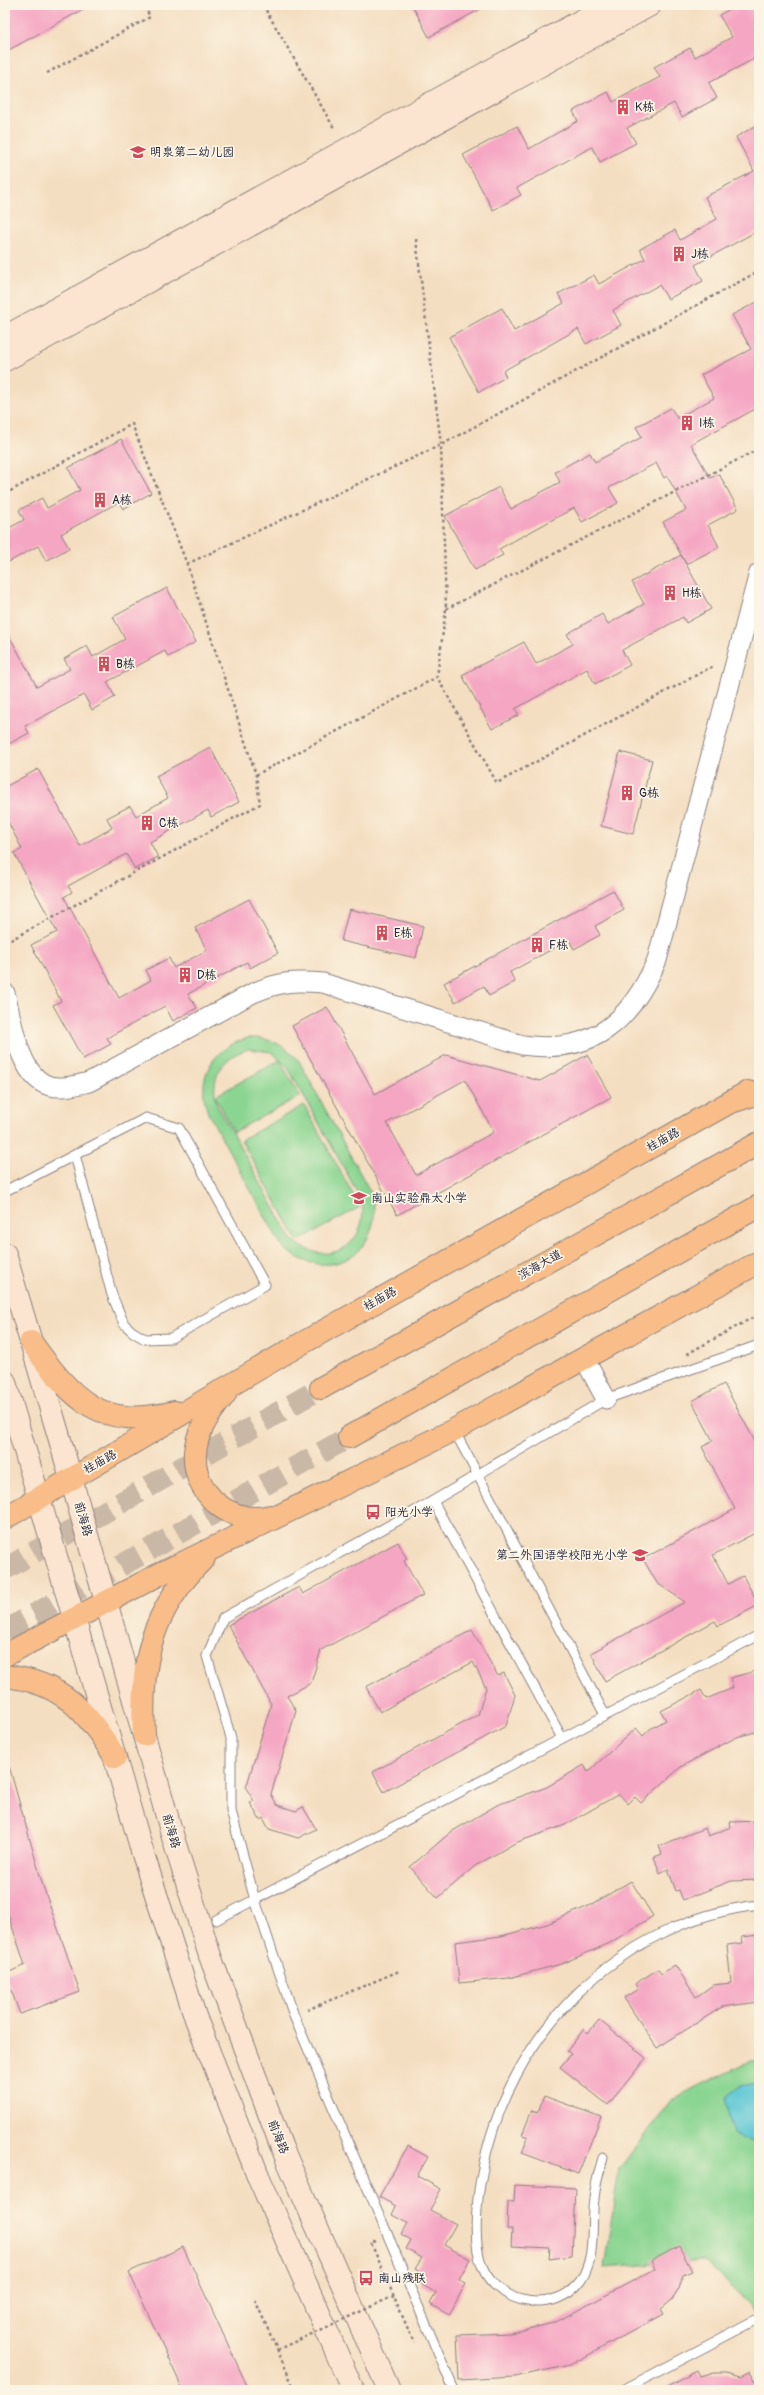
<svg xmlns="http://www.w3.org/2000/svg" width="764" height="2395" viewBox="0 0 764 2395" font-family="Pangolin,'LXGW WenKai TC',sans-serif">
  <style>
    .green { fill: #8bd592; stroke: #567c66; fill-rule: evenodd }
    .water { fill: #5dc8d6; stroke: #407588 }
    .building { fill: #f5a6c3; fill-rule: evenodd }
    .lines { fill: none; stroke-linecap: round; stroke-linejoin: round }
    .highway-tunnel { stroke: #cab8a6; stroke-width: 22; stroke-dasharray: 22 11; stroke-linecap: butt }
    .lane-casing { stroke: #8b807e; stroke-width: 11 }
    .street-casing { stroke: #8b807e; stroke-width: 21 }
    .secondary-casing { stroke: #8b807e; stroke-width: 24 }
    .primary-casing { stroke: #8b807e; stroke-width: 24 }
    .highway-casing { stroke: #8b807e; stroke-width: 24 }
    .path { stroke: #8b807e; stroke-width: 2.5; stroke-dasharray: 3 3; stroke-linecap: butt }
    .lane { stroke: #fff; stroke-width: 9 }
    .street { stroke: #fff; stroke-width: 19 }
    .secondary { stroke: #fce5d0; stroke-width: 22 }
    .primary { stroke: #f8bd89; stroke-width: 22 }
    .highway { stroke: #f8bd89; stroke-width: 22 }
    .path-bridge { stroke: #8b807e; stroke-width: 2.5; stroke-dasharray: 3 3; stroke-linecap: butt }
    .labels { text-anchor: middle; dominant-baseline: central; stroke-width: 3.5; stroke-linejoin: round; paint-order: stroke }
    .poi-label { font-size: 12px; fill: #22223b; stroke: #fcf5e5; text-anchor: start }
    .street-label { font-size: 12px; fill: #22223b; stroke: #fcf5e5 }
  </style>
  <rect width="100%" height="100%" fill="#fcf5e5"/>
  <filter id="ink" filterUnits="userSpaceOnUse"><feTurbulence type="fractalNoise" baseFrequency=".025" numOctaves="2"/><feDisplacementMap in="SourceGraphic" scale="8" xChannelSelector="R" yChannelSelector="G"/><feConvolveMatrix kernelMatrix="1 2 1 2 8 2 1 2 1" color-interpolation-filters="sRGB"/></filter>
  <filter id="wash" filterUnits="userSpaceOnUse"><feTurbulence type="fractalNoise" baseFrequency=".012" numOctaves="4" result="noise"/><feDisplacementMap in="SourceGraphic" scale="16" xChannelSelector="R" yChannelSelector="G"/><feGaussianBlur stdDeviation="0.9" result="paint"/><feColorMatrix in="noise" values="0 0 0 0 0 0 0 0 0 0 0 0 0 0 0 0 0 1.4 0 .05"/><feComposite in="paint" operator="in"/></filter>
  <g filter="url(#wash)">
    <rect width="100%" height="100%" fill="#f4dec1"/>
    <!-- green -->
    <g class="green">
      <path d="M 248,1038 C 270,1037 285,1045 299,1061 L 372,1195 C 386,1254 324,1288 281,1245 L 208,1113 C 195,1078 212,1048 248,1038 ZM 249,1049 L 271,1052 L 287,1066 L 361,1199 C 372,1245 325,1272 291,1238 L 217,1105 C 209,1078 222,1056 249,1049 Z"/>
      <polygon points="280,1060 300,1096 234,1132 215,1096"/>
      <polygon points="304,1105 360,1207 298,1241 241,1140"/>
      <polygon points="749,2061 759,2061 759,2329 750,2305 704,2260 604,2268 619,2169 671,2100"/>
    </g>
    <!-- water -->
    <polygon class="water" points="752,2084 759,2085 759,2152 757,2145 749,2140 733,2134 726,2103 726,2098 740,2086"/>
    <g id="blocks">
      <!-- building -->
      <g class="building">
        <polygon points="5,5 91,5 5,52"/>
        <polygon points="412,5 488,5 429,37"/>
        <polygon points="738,5 759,5 759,56 709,83 717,98 682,117 674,103 627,128 636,143 600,162 592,147 517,188 521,195 493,210 463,155 517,126 529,149 578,121 573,111 608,92 613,102 660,77 654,67 690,48 695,57 732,37 719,15"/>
        <polygon points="759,124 759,230 695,265 703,281 668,299 659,285 613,310 621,325 586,344 578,329 503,371 506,377 479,392 449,337 502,308 514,331 564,303 558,294 594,275 599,284 645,259 640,249 675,230 680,240 717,219 705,197 754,171 736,137"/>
        <polygon points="759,301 759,407 691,444 710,478 719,474 738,509 708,525 719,547 686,564 663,522 686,510 667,476 664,478 656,463 609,488 618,503 582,522 574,508 499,549 503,555 475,570 445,516 499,487 511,509 560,482 555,472 590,453 595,462 642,437 636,427 671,408 677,418 714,398 701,375 751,349 732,315"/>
        <polygon points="121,439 151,493 123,509 119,502 61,534 69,548 46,561 38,546 5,564 5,530 24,520 19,510 42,498 47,508 80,490 68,468"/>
        <polygon points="681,555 711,609 686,623 683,617 622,650 630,665 595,684 587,669 515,709 519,715 492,729 462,675 524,642 536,664 573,644 567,634 602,614 608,624 644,604 632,582"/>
        <polygon points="167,588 196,642 168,657 165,651 107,682 115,697 92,710 84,695 25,726 29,733 5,746 5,628 37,687 70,669 64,659 87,646 93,657 125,639 113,617"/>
        <polygon points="210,747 239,802 211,817 208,810 150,842 158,857 135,869 126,854 68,886 72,892 64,897 119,998 151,980 146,970 169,958 174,968 207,950 195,928 249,899 278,953 250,968 247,962 188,994 197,1008 173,1021 165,1006 107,1038 111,1044 83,1059 53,1005 61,1001 31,945 57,932 14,853 22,849 5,816 5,787 38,769 80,846 112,828 107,818 130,806 136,816 168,798 156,776"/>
        <polygon points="620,752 652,760 633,834 601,826"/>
        <polygon points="613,890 624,910 595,926 600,935 574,949 569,940 510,972 515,982 489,996 484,986 455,1002 444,983"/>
        <polygon points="349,909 423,926 416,958 341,941"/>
        <path d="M 327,1007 L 375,1094 L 446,1055 L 540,1081 L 587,1055 L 611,1097 L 397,1215 L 292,1026 ZM 465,1080 L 494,1132 L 416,1175 L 387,1123 Z"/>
        <polygon points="724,1384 759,1449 759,1531 713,1555 728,1584 743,1576 759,1605 718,1626 715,1621 605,1681 591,1653 685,1602 657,1583 643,1559 735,1509 702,1447 713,1441 692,1401"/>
        <polygon points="398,1542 407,1559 404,1561 423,1595 321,1650 311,1683 287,1696 296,1711 271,1794 277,1805 296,1811 303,1807 316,1829 298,1838 269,1829 263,1818 260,1820 250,1803 254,1801 246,1788 271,1704 228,1625 299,1587 303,1594"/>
        <polygon points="472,1630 498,1676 504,1673 515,1695 506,1726 384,1792 373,1772 478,1715 486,1688 473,1662 380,1712 366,1687"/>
        <polygon points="759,1670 759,1731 737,1737 682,1766 641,1803 635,1797 628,1804 619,1794 565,1825 515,1843 475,1866 438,1898 410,1867 451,1832 497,1805 547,1787 584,1765 588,1772 636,1728 643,1736 650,1729 666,1720 661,1711 701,1690 706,1699 733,1688 730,1678"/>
        <polygon points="9,1766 43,1886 80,1992 20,2014 5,1974 25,1965 5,1905 5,1767"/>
        <polygon points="759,1821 759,1880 731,1881 683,1900 679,1890 676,1891 668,1869 660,1873 654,1857 662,1854 659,1846 705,1828 708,1836 731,1827 730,1822"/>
        <polygon points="631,1881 653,1916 610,1943 561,1964 509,1978 459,1983 455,1942 501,1936 547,1924 591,1905"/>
        <polygon points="759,1935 759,2002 722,2007 657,2048 624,1998 638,1989 635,1984 658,1969 661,1974 675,1965 696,1997 713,1985 731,1983 727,1945 743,1943 742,1937"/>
        <polygon points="599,2020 646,2058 608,2105 560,2067 571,2054 567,2051 584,2029 588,2033"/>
        <polygon points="544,2096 601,2117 578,2174 522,2153 528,2137 522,2135 532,2110 538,2112"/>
        <polygon points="408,2146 428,2157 417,2176 441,2189 430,2210 456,2224 444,2245 470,2259 459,2279 466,2283 449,2315 430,2304 436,2293 421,2284 426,2275 415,2269 422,2258 406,2249 411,2240 401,2234 407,2223 392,2215 396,2206 379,2197"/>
        <polygon points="515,2185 575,2188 572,2256 549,2259 550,2248 511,2246 512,2229 507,2229 508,2202 514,2202"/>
        <polygon points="679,2246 692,2271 683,2275 679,2289 672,2300 661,2309 664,2314 570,2365 515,2377 459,2380 457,2335 510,2333 554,2323 655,2269 651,2261"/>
        <polygon points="183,2247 249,2390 183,2390 129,2272"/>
        <polygon points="697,2371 700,2377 713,2373 727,2373 740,2377 749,2372 754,2381 759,2383 759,2390 661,2390"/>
      </g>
    </g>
  </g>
  <g filter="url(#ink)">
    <use href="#blocks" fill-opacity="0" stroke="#8b807e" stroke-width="1"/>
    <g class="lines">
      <!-- highway-tunnel -->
      <g class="highway-tunnel">
        <polyline points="5,1569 321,1388"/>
        <polyline points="5,1631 349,1437"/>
      </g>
      <defs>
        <g id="lane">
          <polyline points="5,1191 146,1118 179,1128 265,1285 171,1338 145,1339 133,1332 124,1324 112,1295 75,1155"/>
          <polyline points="454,1430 605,1715"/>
          <polyline points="433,1501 562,1738"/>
          <polyline points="216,1920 759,1635"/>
          <path d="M 603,2158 C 599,2172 595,2185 594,2199 C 590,2226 597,2255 581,2280 C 556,2316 497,2305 482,2266 C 472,2242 477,2198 482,2173 C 507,2036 618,1921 759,1905"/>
          <polyline points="454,2390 294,2016 255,1900 231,1811 231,1738 207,1656 223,1618 433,1501 606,1399 759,1345"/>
          <polyline points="623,2390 756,2320"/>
        </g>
        <g id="street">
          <path d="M 5,993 C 12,1020 19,1078 50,1086 C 63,1089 76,1085 89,1082 L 253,993 C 281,981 293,981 323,983 L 522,1045 C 593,1055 630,1022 657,960 L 759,573"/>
          <polyline points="584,1358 606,1399"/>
        </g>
        <g id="secondary">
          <polyline points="5,337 610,5"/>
          <polyline points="5,360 650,5"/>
          <polyline points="5,1254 60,1440 174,1841 210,1956 282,2148 389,2390"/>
          <polyline points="5,1382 143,1854 196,2019 259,2178 353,2390"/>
        </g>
        <g id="primary">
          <path d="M 31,1342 C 72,1399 100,1431 175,1412"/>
          <path d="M 225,1394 C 215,1407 203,1421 198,1438 C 183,1483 224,1528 271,1516"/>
          <polyline points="5,1518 299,1345 748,1092"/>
          <polyline points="5,1655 158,1575 454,1430 759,1262"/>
          <path d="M 5,1676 C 62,1682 87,1711 115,1757"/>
          <path d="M 144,1735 C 140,1662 150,1612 204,1558"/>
        </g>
        <g id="highway">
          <polyline points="731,1102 759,1093"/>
          <polyline points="321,1388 759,1143"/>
          <polyline points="349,1437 759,1206"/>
        </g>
      </defs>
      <!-- lane casing -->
      <use href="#lane" class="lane-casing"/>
      <!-- street casing -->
      <use href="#street" class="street-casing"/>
      <!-- secondary casing -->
      <use href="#secondary" class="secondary-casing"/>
      <!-- primary casing -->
      <use href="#primary" class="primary-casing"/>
      <!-- highway casing -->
      <use href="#highway" class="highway-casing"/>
      <!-- path -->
      <g class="path">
        <polyline points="263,5 334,128"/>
        <polyline points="47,73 150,17 144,5"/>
        <polyline points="416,239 441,445 446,609 437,677 497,783 715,665"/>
        <polyline points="5,494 132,424 187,564 256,775 260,804 5,943"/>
        <polyline points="187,564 441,445 759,271"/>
        <polyline points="446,609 759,449"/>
        <polyline points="256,775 437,677"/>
        <polyline points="687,1354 759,1314"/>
        <polyline points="307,2010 399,1971"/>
        <polyline points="376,2241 371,2243 414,2343"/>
        <polyline points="255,2300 295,2390"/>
      </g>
      <!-- lane -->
      <use href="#lane" class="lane"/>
      <!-- street -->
      <use href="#street" class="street"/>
      <!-- secondary -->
      <use href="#secondary" class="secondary"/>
      <!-- primary -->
      <use href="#primary" class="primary"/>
      <!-- highway -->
      <use href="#highway" class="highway"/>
      <!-- path-bridge -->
      <polyline class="path-bridge" points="277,2350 394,2296"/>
    </g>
  </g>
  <!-- icons -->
  <defs>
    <symbol id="building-bare" viewBox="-9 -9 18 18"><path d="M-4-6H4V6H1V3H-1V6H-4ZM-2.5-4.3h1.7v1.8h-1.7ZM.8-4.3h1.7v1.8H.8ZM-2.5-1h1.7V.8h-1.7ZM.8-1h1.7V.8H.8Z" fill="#d1495b" stroke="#fcf5e5" stroke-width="2.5" paint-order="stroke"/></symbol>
    <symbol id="school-bare" viewBox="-9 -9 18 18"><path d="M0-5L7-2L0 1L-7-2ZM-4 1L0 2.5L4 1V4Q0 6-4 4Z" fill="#d1495b" stroke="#fcf5e5" stroke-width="2.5" paint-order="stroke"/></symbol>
    <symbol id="bus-bare" viewBox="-9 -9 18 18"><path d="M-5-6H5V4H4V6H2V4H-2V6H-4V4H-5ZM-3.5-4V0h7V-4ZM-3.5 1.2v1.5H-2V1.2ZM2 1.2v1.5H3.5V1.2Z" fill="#d1495b" stroke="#fcf5e5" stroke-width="2.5" paint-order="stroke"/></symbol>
  </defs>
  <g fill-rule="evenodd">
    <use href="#building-bare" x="612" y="96" width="22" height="22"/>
    <use href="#school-bare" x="127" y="141" width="22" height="22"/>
    <use href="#building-bare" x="668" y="243" width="22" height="22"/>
    <use href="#building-bare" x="676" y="412" width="22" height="22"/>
    <use href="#building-bare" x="89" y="489" width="22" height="22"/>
    <use href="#building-bare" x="659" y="582" width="22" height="22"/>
    <use href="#building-bare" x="93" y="653" width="22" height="22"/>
    <use href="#building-bare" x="616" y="782" width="22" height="22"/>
    <use href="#building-bare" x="136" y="812" width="22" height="22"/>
    <use href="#building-bare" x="371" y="922" width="22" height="22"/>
    <use href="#building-bare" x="526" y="934" width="22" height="22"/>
    <use href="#building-bare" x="174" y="964" width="22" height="22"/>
    <use href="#school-bare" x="348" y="1187" width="22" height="22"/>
    <use href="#bus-bare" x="362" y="1501" width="22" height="22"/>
    <use href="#school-bare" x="629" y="1544" width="22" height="22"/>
    <use href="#bus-bare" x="355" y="2267" width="22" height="22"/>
  </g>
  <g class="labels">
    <!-- poi labels -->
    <g class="poi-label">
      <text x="635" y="107">K栋</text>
      <text x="150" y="152">明泉第二幼儿园</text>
      <text x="691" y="254">J栋</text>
      <text x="699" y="423">I栋</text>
      <text x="112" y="500">A栋</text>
      <text x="682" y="593">H栋</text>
      <text x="116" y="664">B栋</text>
      <text x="639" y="793">G栋</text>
      <text x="159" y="823">C栋</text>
      <text x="394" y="933">E栋</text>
      <text x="549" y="945">F栋</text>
      <text x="197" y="975">D栋</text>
      <text x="371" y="1198">南山实验鼎太小学</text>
      <text x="385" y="1512">阳光小学</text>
      <text x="628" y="1555" text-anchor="end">第二外国语学校阳光小学</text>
      <text x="378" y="2278">南山残联</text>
    </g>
    <!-- street labels -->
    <g class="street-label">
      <text transform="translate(663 1140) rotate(-29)">桂庙路</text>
      <text transform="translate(540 1265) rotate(-29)">滨海大道</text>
      <text transform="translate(380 1299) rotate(-29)">桂庙路</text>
      <text transform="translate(100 1462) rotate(-29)">桂庙路</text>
      <text transform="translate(83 1519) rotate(74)">前海路</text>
      <text transform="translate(171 1831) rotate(74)">前海路</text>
      <text transform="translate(278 2137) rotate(68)">前海路</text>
    </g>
  </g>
  <!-- margin -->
  <rect width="764" height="2395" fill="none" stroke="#fcf5e5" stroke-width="20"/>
</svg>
